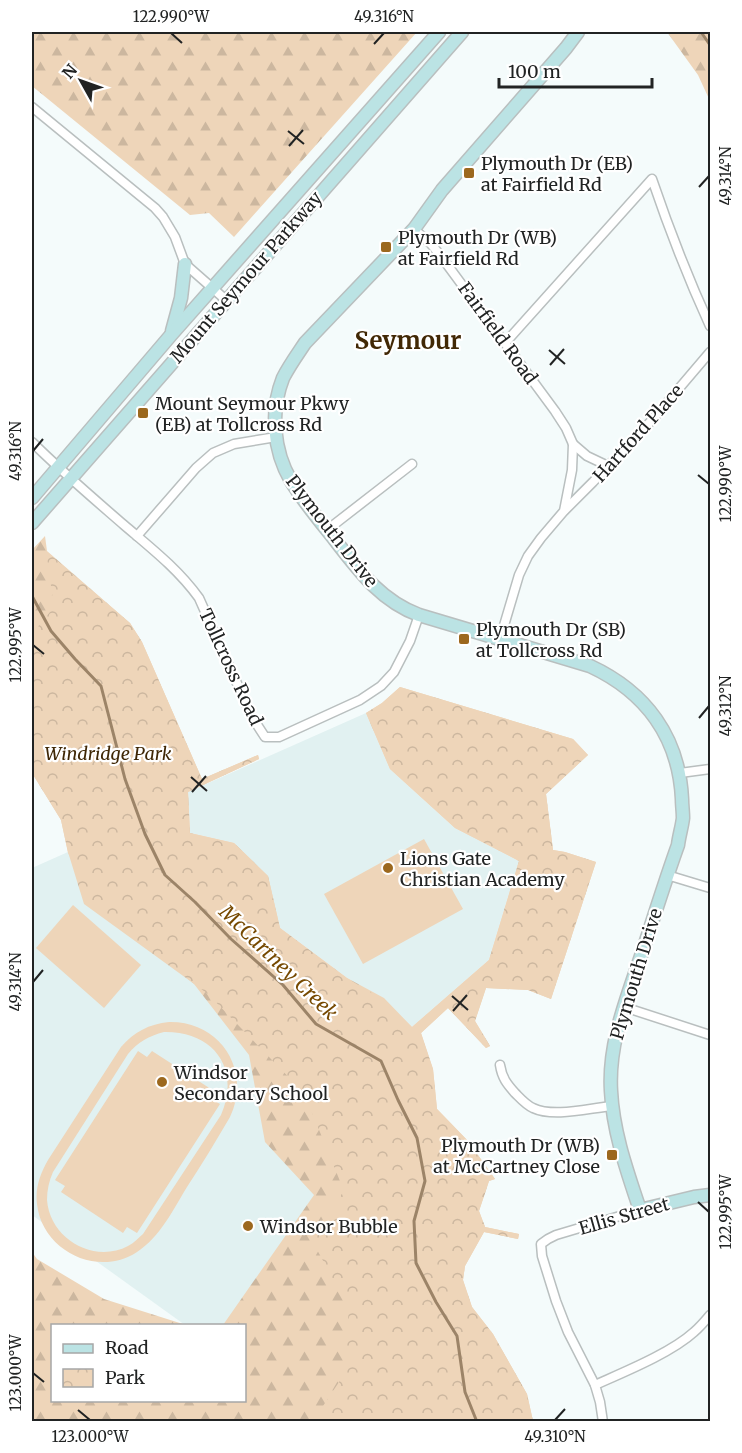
<svg xmlns="http://www.w3.org/2000/svg" width="742" height="1453" viewBox="0 0 742 1453" font-family="Merriweather,serif">
  <style>
    .built { fill: #e1f1f1 }
    .green { fill: #eed5b9; fill-rule: evenodd }
    .forest { fill: url(#forest-firs) }
    .park { fill: url(#park-crowns) }
    .lines { fill: none; stroke-linecap: round; stroke-linejoin: round }
    .stream { stroke: #9c8468; stroke-width: 3 }
    .street-casing { stroke: #b9bfbf; stroke-width: 11 }
    .secondary-casing { stroke: #b9bfbf; stroke-width: 15 }
    .street { stroke: #fff; stroke-width: 8 }
    .secondary { stroke: #bbe3e4; stroke-width: 12 }
    .ticks { fill: none; stroke: #212323; stroke-width: 2 }
    .poi-dot { fill: #9c681e; stroke: #fff; stroke-width: 2 }
    .labels { text-anchor: middle; dominant-baseline: central; stroke-width: 4.5; stroke-linejoin: round; paint-order: stroke }
    .poi-label { font-size: 18px; fill: #212323; stroke: #fff; text-anchor: start }
    .street-label { font-size: 18px; fill: #212323; stroke: #fff }
    .park-label { font-size: 18px; font-style: italic; fill: #3f2705; stroke: #fff }
    .water-label { font-size: 20px; font-style: italic; fill: #764900; stroke: #fff }
    .district-label { font-size: 24px; font-weight: bold; fill: #412805; stroke: #fff }
    .neatline { fill: none; stroke: #212323; stroke-width: 2 }
    .ticks-label { font-size: 15px; text-anchor: middle; fill: #212323 }
  </style>
  <defs>
    <pattern id="forest-firs" width="22" height="20" patternUnits="userSpaceOnUse" patternTransform="scale(1.5)"><rect width="22" height="20" fill="#eed5b9"/><path d="M5 1l3.5 6h-7zM16 11l3.5 6h-7z" fill="#ccb79f"/></pattern>
    <pattern id="park-crowns" width="20" height="18" patternUnits="userSpaceOnUse" patternTransform="scale(1.5)"><rect width="20" height="18" fill="#eed5b9"/><path d="M2 6a3 3 0 1 1 6 0M12 15a3 3 0 1 1 6 0" fill="none" stroke="#ccb79f"/></pattern>
  </defs>
  <rect width="100%" height="100%" fill="#f4fbfb"/>
  <!-- built -->
  <g class="built">
    <polygon points="366,713 390,769 455,828 519,861 489,960 412,1027 383,1000 347,978 280,928 267,876 234,843 190,833 188,792"/>
    <polygon points="68,852 208,994 344,1191 244,1326 185,1325 32,1215 32,868"/>
  </g>
  <!-- green -->
  <g class="green">
    <polygon points="424,839 463,909 363,964 324,894"/>
    <polygon points="73,905 141,965 104,1008 36,948"/>
    <path d="M 169,1022 C 221,1021 252,1071 230,1117 C 216,1141 202,1164 187,1187 C 173,1210 160,1237 137,1252 C 98,1278 42,1251 37,1204 C 35,1188 40,1174 48,1160 L 121,1047 C 134,1032 149,1024 169,1022 ZM 164,1032 C 214,1031 241,1069 221,1115 L 143,1234 C 138,1238 134,1243 128,1246 C 94,1264 50,1239 47,1200 C 47,1190 49,1181 53,1172 L 128,1054 C 138,1042 149,1036 164,1032 Z"/>
    <polygon points="138,1051 147,1057 152,1051 214,1091 210,1098 220,1104 137,1233 127,1227 123,1233 61,1192 65,1186 55,1180"/>
  </g>
  <!-- forest -->
  <g class="forest">
    <polygon points="32,32 417,32 234,237 209,213 190,215 32,86"/>
    <polygon points="667,32 710,32 710,101 698,75"/>
    <polygon points="45,536 47,551 130,623 142,642 202,779 258,755 259,759 188,792 190,833 234,843 268,876 280,928 347,978 384,998 412,1027 489,960 519,861 455,828 390,769 366,713 382,703 400,687 573,739 588,755 546,794 553,850 565,852 596,862 551,999 528,990 486,988 475,1021 490,1046 486,1048 448,1008 421,1033 433,1069 437,1109 468,1141 495,1179 489,1181 479,1211 485,1227 519,1234 518,1239 484,1232 465,1266 463,1280 472,1307 493,1334 527,1394 533,1421 32,1421 32,1252 37,1259 104,1299 186,1325 52,1326 52,1400 244,1400 244,1326 223,1325 314,1195 265,1142 249,1055 194,984 87,889 68,853 61,820 32,773 32,550"/>
  </g>
  <!-- park -->
  <polygon class="park" points="46,551 130,623 142,642 202,779 258,755 259,759 188,792 190,833 234,843 268,876 280,928 347,978 383,1000 412,1027 489,960 519,861 455,828 390,769 366,713 382,703 400,687 573,739 588,755 546,794 553,850 565,852 596,862 551,999 528,990 486,988 475,1021 490,1046 486,1048 448,1008 421,1033 433,1069 437,1109 468,1141 495,1179 489,1181 479,1211 485,1227 519,1234 518,1239 484,1232 465,1266 463,1280 472,1307 493,1334 527,1394 533,1421 313,1421 343,1376 349,1308 310,1237 344,1191 304,1093 208,994 84,904 68,852 61,820 32,773 32,634 54,607"/>
  <g class="lines">
    <!-- stream -->
    <g class="stream">
      <polyline points="701,32 710,45"/>
      <polyline points="32,596 51,631 75,659 101,686 125,779 145,834 165,875 195,902 231,939 283,985 316,1024 381,1061 398,1100 417,1138 425,1181 414,1221 416,1263 436,1302 457,1336 465,1392 477,1422"/>
    </g>
    <defs>
      <g id="street">
        <polyline points="32,107 155,208 163,217 175,237 185,264 226,300"/>
        <polyline points="414,229 431,244 440,255 555,411 566,428 573,444 572,470 564,511 541,538 528,556 519,575 500,639"/>
        <path d="M 505,343 L 652,179 C 669,229 688,278 710,326"/>
        <path d="M 32,442 C 61,471 93,498 124,525 C 151,548 178,569 199,598 L 252,717 L 265,737 L 279,737 L 360,700 L 381,686 L 394,672 L 410,641 L 419,615"/>
        <polyline points="573,444 587,456 608,466"/>
        <polyline points="565,510 593,482 653,419 710,352"/>
        <polyline points="327,530 412,464"/>
        <polyline points="137,536 196,468 213,453 234,444 276,437"/>
        <polyline points="680,773 710,769"/>
        <polyline points="667,875 710,888"/>
        <polyline points="624,1007 710,1035"/>
        <path d="M 500,1065 C 502,1078 507,1084 515,1093 C 521,1099 526,1105 533,1108 C 554,1118 589,1108 612,1106"/>
        <path d="M 595,1385 C 624,1372 671,1353 694,1332 C 700,1327 705,1321 710,1315"/>
        <polyline points="603,1422 600,1402 595,1385 568,1332 556,1301 542,1256 541,1244 548,1239 556,1235 640,1210"/>
      </g>
      <g id="secondary">
        <path d="M 578,32 L 566,48 L 442,190 L 414,229 L 305,343 C 297,355 289,366 283,378 C 270,411 273,450 291,481 C 303,501 320,521 335,540 C 359,571 381,601 419,615 L 590,666 C 646,692 679,737 682,799 C 682,805 683,812 683,818 C 682,827 679,836 678,845 C 665,881 654,917 642,953 C 627,998 608,1043 611,1091 C 613,1132 627,1171 640,1210 L 694,1197 L 710,1195"/>
        <polyline points="172,331 181,298 185,264"/>
        <polyline points="32,498 171,335 439,32"/>
        <polyline points="32,523 462,32"/>
      </g>
    </defs>
    <!-- street casing -->
    <use href="#street" class="street-casing"/>
    <!-- secondary casing -->
    <use href="#secondary" class="secondary-casing"/>
    <!-- street -->
    <use href="#street" class="street"/>
    <!-- secondary -->
    <use href="#secondary" class="secondary"/>
  </g>
  <!-- ticks -->
  <path class="ticks" d="M 171,33 L 182,43M 374,44 L 384,33M 288,131 L 304,144M 289,146 L 303,130M 699,187 L 709,176M 549,350 L 565,364M 550,365 L 564,349M 33,451 L 43,439M 698,475 L 709,484M 33,645 L 44,654M 699,718 L 709,706M 191,777 L 207,791M 192,792 L 206,776M 33,982 L 43,970M 452,996 L 468,1010M 453,1011 L 467,995M 698,1202 L 709,1212M 33,1373 L 44,1382M 78,1410 L 90,1420M 555,1420 L 565,1409"/>
  <!-- markers -->
  <g class="poi-dot">
    <rect x="463" y="167" width="12" height="12" rx="3"/>
    <rect x="380" y="241" width="12" height="12" rx="3"/>
    <rect x="137" y="407" width="12" height="12" rx="3"/>
    <rect x="458" y="633" width="12" height="12" rx="3"/>
    <circle cx="388" cy="868" r="6"/>
    <circle cx="162" cy="1082" r="6"/>
    <rect x="606" y="1149" width="12" height="12" rx="3"/>
    <circle cx="248" cy="1226" r="6"/>
  </g>
  <g class="labels">
    <!-- poi labels -->
    <g class="poi-label">
      <text x="481" y="163">Plymouth Dr (EB)<tspan x="481" dy="21">at Fairfield Rd</tspan></text>
      <text x="398" y="237">Plymouth Dr (WB)<tspan x="398" dy="21">at Fairfield Rd</tspan></text>
      <text x="155" y="403">Mount Seymour Pkwy<tspan x="155" dy="21">(EB) at Tollcross Rd</tspan></text>
      <text x="476" y="629">Plymouth Dr (SB)<tspan x="476" dy="21">at Tollcross Rd</tspan></text>
      <text x="400" y="858">Lions Gate<tspan x="400" dy="21">Christian Academy</tspan></text>
      <text x="174" y="1072">Windsor<tspan x="174" dy="21">Secondary School</tspan></text>
      <text x="600" y="1145" text-anchor="end">Plymouth Dr (WB)<tspan x="600" dy="21">at McCartney Close</tspan></text>
      <text x="260" y="1226">Windsor Bubble</text>
    </g>
    <!-- street labels -->
    <g class="street-label">
      <text transform="translate(246 277) rotate(-49)">Mount Seymour Parkway</text>
      <text transform="translate(498 333) rotate(54)">Fairfield Road</text>
      <text transform="translate(638 433) rotate(-48)">Hartford Place</text>
      <text transform="translate(332 531) rotate(52)">Plymouth Drive</text>
      <text transform="translate(231 667) rotate(65)">Tollcross Road</text>
      <text transform="translate(636 974) rotate(-73)">Plymouth Drive</text>
      <text transform="translate(624 1216) rotate(-16)">Ellis Street</text>
    </g>
    <!-- park labels -->
    <g class="park-label">
      <text x="108" y="753">Windridge Park</text>
    </g>
    <!-- water labels -->
    <g class="water-label">
      <text transform="translate(279 962) rotate(44)">McCartney Creek</text>
    </g>
    <!-- district labels -->
    <g class="district-label">
      <text x="408" y="340">Seymour</text>
    </g>
  </g>
  <!-- border -->
  <rect width="742" height="1453" fill="none" stroke="#ffffff" stroke-width="66"/>
  <!-- legend -->
  <rect x="51" y="1324" width="195" height="78" fill="#ffffff" stroke="#a6a7a7" stroke-width="1.5"/>
  <rect x="63" y="1344" width="30" height="9" fill="#bbe3e4" stroke="#a6a7a7" stroke-width="1.5"/>
  <text x="105" y="1354" font-size="18" fill="#212323">Road</text>
  <rect x="63" y="1369" width="30" height="18" fill="url(#park-crowns)" stroke="#a6a7a7" stroke-width="1.5"/>
  <text x="105" y="1384" font-size="18" fill="#212323">Park</text>
  <!-- north arrow -->
  <g transform="translate(81 81) rotate(310)" stroke="#ffffff" stroke-width="4.5" paint-order="stroke">
  <path d="M0-4.5L10 22L0 15L-10 22Z" fill="#212323"/>
  <text y="-9" font-size="16" font-weight="bold" text-anchor="middle" fill="#212323">N</text>
  </g>
  <!-- scale -->
  <path d="M499 78v9h153v-9" fill="none" stroke="#212323" stroke-width="3"/>
  <text x="508" y="78" font-size="18" fill="#212323" stroke="#ffffff" stroke-width="4.5" paint-order="stroke">100 m</text>
  <rect x="33" y="33" width="676" height="1387" class="neatline"/>
  <g class="ticks-label">
    <text x="171" y="22">122.990°W</text>
    <text x="384" y="22">49.316°N</text>
    <text transform="translate(726 176) rotate(-90)" y="5">49.314°N</text>
    <text transform="translate(16 451) rotate(-90)" y="5">49.316°N</text>
    <text transform="translate(726 484) rotate(-90)" y="5">122.990°W</text>
    <text transform="translate(16 645) rotate(-90)" y="5">122.995°W</text>
    <text transform="translate(726 706) rotate(-90)" y="5">49.312°N</text>
    <text transform="translate(16 982) rotate(-90)" y="5">49.314°N</text>
    <text transform="translate(726 1212) rotate(-90)" y="5">122.995°W</text>
    <text transform="translate(16 1373) rotate(-90)" y="5">123.000°W</text>
    <text x="90" y="1442">123.000°W</text>
    <text x="555" y="1442">49.310°N</text>
  </g>
</svg>
